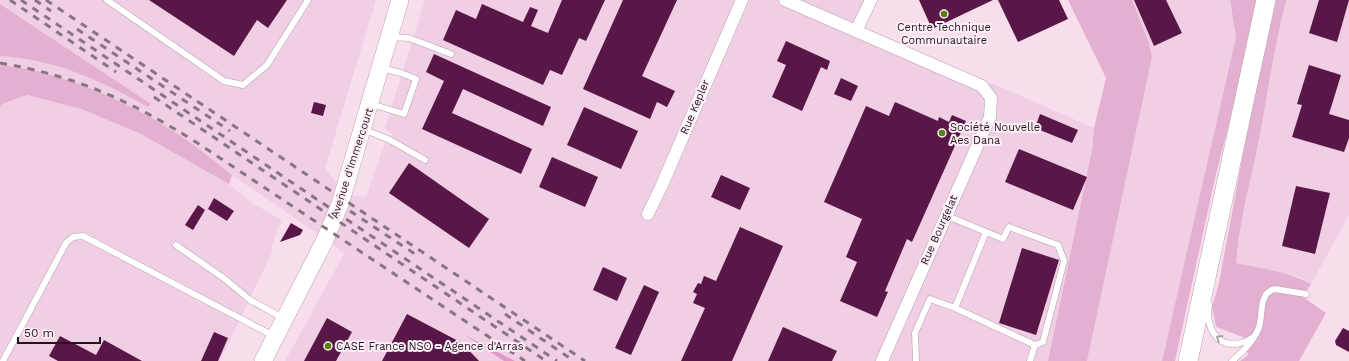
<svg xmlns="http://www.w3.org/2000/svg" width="1349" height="361" viewBox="0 0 1349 361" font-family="'Work Sans',sans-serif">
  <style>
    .built { fill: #f0cee3 }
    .green { fill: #e3b0d1 }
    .forest { fill: #e295c8 }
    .building { fill: #591748 }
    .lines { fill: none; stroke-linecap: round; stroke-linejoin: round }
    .service-casing { stroke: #b79fae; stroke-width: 7 }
    .minor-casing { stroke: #b79fae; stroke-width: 13 }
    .secondary-casing { stroke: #b79fae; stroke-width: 18 }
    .primary-casing { stroke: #b79fae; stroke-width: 20 }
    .service { stroke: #fff; stroke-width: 6 }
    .minor { stroke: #fff; stroke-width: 12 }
    .secondary { stroke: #fff; stroke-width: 17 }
    .primary { stroke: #fff; stroke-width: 19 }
    .rail { stroke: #877580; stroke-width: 3; stroke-dasharray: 7 7; stroke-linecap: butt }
    .oneway { stroke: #9b979a }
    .poi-dot { fill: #54810d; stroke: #feeef8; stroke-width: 1.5 }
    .labels { text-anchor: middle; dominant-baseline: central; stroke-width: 4; stroke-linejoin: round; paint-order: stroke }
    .poi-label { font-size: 11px; fill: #21181e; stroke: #feeef8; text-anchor: start }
    .street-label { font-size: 11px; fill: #21181e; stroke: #feeef8 }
  </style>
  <rect width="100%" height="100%" fill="#f8dded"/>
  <!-- built -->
  <g class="built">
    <polygon points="0,0 376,0 325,168 341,189 350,195 366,197 385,142 390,144 392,134 385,128 425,0 871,0 856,30 982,86 991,83 1094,128 1092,150 1048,361 515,361 470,337 504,361 285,361 344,254 334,245 232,175 182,136 153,119 95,91 49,75 0,65 0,56 24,57 47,63 89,77 151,104 0,4"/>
    <polygon points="1132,0 1230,0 1236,37 1162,361 1087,361 1152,57 1149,43"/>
    <polygon points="1276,0 1349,0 1349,215 1311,284 1300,277 1223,261 1250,117"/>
    <polygon points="27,95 81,109 141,134 190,160 229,184 252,203 282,220 271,247 273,250 220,361 0,361 0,107 2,104"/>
  </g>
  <!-- green -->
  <g class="green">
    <polygon points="1068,0 1132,0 1149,43 1152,57 1087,361 1048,361 1092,150 1094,128 1106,78"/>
    <polygon points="1230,0 1259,0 1247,55 1216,174 1175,361 1162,361 1236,37"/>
    <path d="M 1276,0 L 1286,0 C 1275,44 1268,89 1260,134 C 1252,177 1239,219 1236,263 C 1261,269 1287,271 1311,284 L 1303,297 L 1326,313 L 1299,361 L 1240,361 L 1248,355 L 1243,337 L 1216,327 L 1212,307 L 1219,283 L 1250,117 Z"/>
    <path d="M 0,4 L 151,104 L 148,107 C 102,81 54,59 0,56 Z"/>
    <path d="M 0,65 C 61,71 130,102 181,136 C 199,148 215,162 232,175 L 229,184 L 141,134 L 81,109 L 27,95 L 2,104 L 0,107 Z"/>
  </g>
  <!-- forest -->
  <polygon class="forest" points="465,335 515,361 504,361"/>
  <!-- building -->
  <g class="building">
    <polygon points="149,0 287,0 268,28 257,20 234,56"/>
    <polygon points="562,0 605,0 586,41 579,38 562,75 550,70 543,85 443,40 456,10 476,19 482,4 523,22 530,7 538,10 531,26 548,33"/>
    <polygon points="623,0 677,0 642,76 675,91 667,107 657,102 650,119 583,89"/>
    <polygon points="919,0 993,0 932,29"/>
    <polygon points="998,0 1059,0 1068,19 1018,42"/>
    <polygon points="1134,0 1166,0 1182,33 1154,46"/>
    <polygon points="1319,0 1349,0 1337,42 1309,33"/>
    <polygon points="786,41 830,61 827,70 821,67 802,111 772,97 786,65 777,61"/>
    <polygon points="434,54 551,107 543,126 463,89 452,113 532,149 521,174 422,129 444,81 426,72"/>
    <polygon points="1309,65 1341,75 1329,114 1349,120 1349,138 1344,152 1292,137 1302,105 1297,104"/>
    <polygon points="841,78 858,86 851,101 834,94"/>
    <polygon points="314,102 326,105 323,116 311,113"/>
    <polygon points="895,102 938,121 939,117 949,122 952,115 966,121 912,242 907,239 885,291 888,292 877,317 840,301 857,262 846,257 862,219 824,202 866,106 889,116"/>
    <polygon points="584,107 638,131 621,169 567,145"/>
    <polygon points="1040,114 1078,130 1072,143 1035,128"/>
    <polygon points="1019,149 1087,177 1073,210 1005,182"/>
    <polygon points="552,157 598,177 585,207 539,187"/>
    <polygon points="409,163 489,219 469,248 389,193"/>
    <polygon points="721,175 750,188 740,210 711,197"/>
    <polygon points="1296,186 1330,193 1315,254 1282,246"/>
    <polygon points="214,198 234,211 227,221 208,209"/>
    <polygon points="198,205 205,210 193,230 185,225"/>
    <polygon points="291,223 303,230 300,235 280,242"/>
    <polygon points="740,227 783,246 732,361 681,361 705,308 693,303 697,294 693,292 698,283 701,284 704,276 716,281"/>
    <polygon points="1022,248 1059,260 1036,335 999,323"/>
    <polygon points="603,267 627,278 617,301 593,290"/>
    <polygon points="644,285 659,292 631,355 615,348"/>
    <polygon points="407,314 462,343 479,361 382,361"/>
    <polygon points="327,318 352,332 336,361 304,361"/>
    <polygon points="783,327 837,351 832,361 768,361"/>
    <polygon points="1343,328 1349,331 1349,352 1336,345 1335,341"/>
    <polygon points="214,332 228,338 218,361 201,361"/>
    <polygon points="60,336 96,355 104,340 142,361 58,361 49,356"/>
  </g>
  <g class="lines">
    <defs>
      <g id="service">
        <polyline points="107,0 224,81 243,85 267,65 308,0"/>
        <polyline points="390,37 409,38 451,54"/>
        <polyline points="371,104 404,114 416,79 401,73 381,68"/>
        <polyline points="363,129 390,140 425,160"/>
        <polyline points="945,215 1003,239 1009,227 1058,245 1064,261 1043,342 1035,345 1030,361"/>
        <polyline points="176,245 225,279 250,300 283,318"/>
        <path d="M 1209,305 C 1204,334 1225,355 1252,338"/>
        <polyline points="955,308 1035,345"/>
        <polyline points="3,361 66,243 73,237 83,236 274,336"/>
        <polyline points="916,361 915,333 930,299 955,308 986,232"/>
        <path d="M 1232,361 C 1242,352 1252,343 1258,330 C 1264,317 1257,293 1275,289 L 1306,294"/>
      </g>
      <g id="minor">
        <polyline points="785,0 982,86 991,98 990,117 882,361"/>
        <polyline points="856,31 871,0"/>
        <polyline points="648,214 661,187 742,0"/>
      </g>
      <polyline id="secondary" points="263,361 325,240 340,204 400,0"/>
      <polyline id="primary" points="1188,361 1266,0"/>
    </defs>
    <!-- service casing -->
    <use href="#service" class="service-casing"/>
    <!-- minor casing -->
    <use href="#minor" class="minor-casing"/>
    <!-- secondary casing -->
    <use href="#secondary" class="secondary-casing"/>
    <!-- primary casing -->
    <use href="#primary" class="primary-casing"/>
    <!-- service -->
    <use href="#service" class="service"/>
    <!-- minor -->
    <use href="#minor" class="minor"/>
    <!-- secondary -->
    <use href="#secondary" class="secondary"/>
    <!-- primary -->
    <use href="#primary" class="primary"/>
    <!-- rail -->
    <g class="rail">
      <polyline points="10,0 116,72"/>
      <polyline points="21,0 557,361"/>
      <polyline points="35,0 51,11"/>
      <polyline points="46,0 585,361"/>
      <polyline points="77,29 230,131"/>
      <path d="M 0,63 C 78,76 133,102 199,144 L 525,361"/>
      <polyline points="154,97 546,361"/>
      <polyline points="350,211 415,254"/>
      <polyline points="505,314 574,361"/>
    </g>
  </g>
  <!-- one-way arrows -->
  <defs><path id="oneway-chevron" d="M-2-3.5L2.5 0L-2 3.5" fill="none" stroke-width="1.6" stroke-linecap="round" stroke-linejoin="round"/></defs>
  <use class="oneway" href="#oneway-chevron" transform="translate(1219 338) rotate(-147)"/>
  <!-- markers -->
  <g class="poi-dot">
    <circle cx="944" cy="14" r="4"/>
    <circle cx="942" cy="133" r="4"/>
    <circle cx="328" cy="346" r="4"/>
  </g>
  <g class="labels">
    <!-- poi labels -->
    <g class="poi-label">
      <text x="944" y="27" text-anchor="middle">Centre Technique<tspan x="944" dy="13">Communautaire</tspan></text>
      <text x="950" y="127">Société Nouvelle<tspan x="950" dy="13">Aes Dana</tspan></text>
      <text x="336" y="346">CASE France NSO - Agence d'Arras</text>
    </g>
    <!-- street labels -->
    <g class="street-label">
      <text transform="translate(695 107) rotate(-67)">Rue Kepler</text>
      <text transform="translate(352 163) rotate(-72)">Avenue d'Immercourt</text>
      <text transform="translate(939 230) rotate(-66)">Rue Bourgelat</text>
    </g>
  </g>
  <!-- scale -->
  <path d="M18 337v6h82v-6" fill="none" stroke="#21181e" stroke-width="2"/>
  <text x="24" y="337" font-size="12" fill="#21181e" stroke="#feeef8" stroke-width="3" paint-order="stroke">50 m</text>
</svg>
